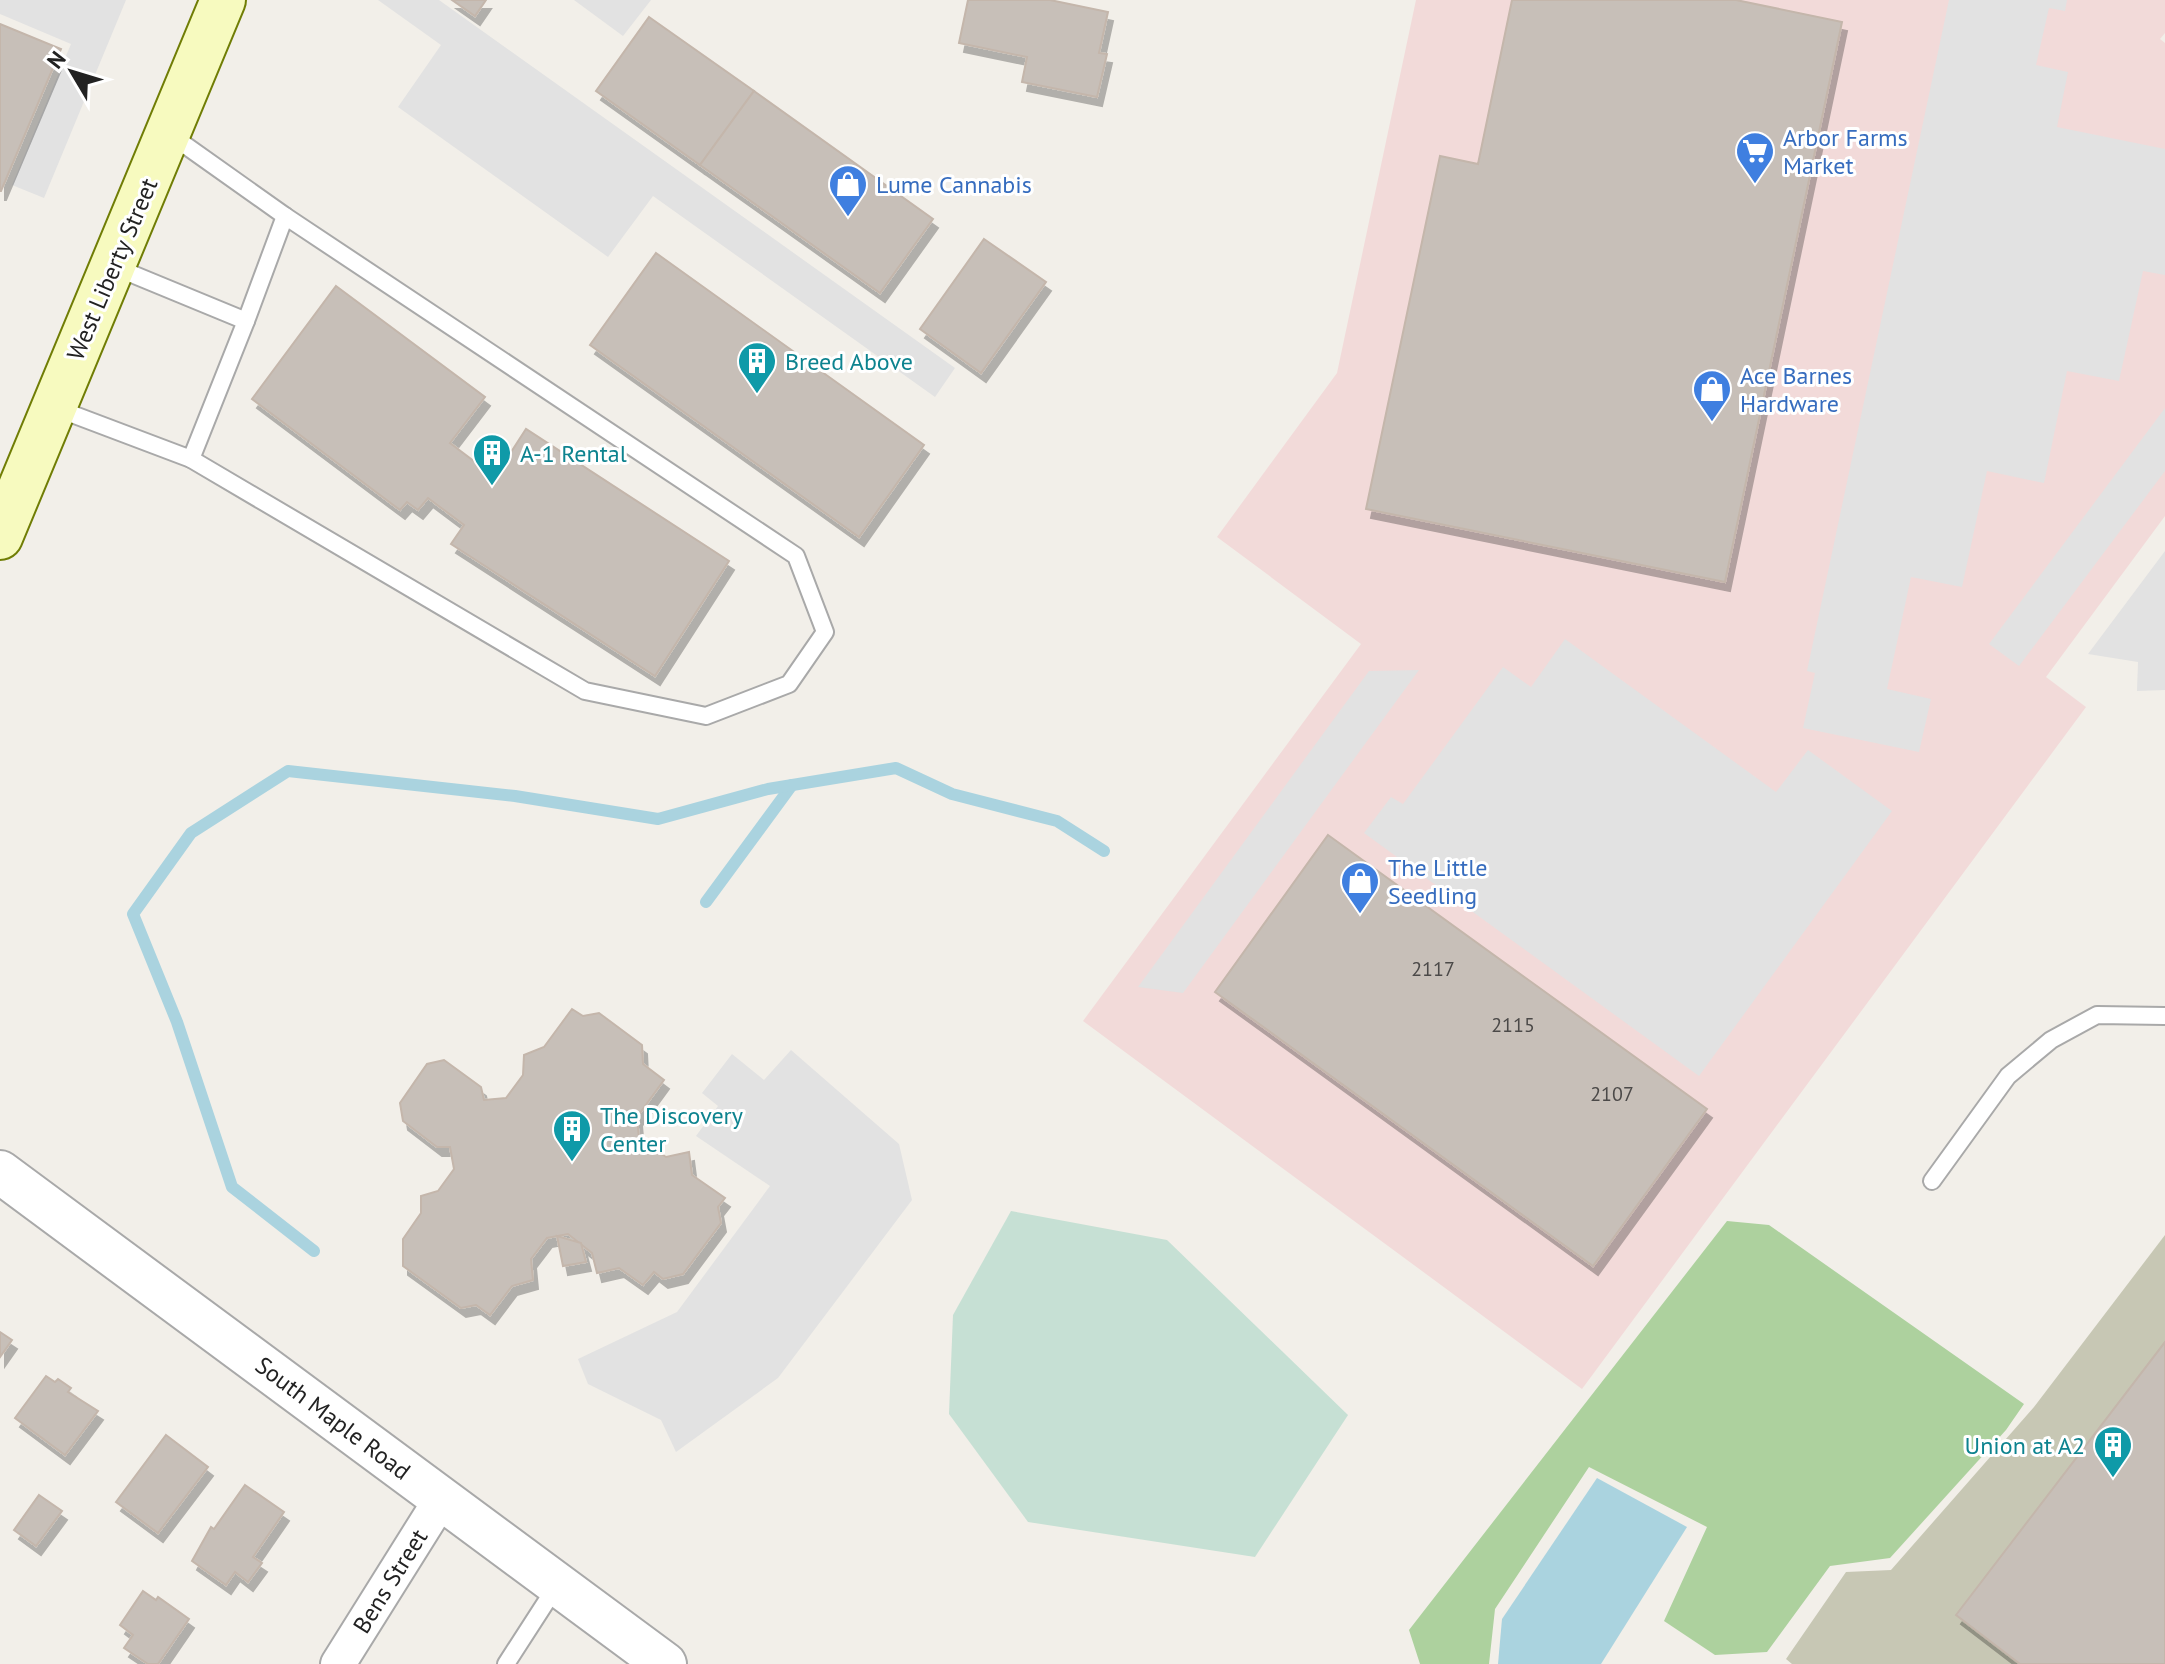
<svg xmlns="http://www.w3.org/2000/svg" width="2165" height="1664" viewBox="0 0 2165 1664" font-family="'PT Sans',sans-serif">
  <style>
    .commercial { fill: #f2dad9 }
    .construction { fill: #c7c7b4 }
    .forest { fill: #add19e }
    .wetland { fill: #c6e0d4 }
    .parking { fill: #e2e2e2 }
    .water { fill: #aad3df }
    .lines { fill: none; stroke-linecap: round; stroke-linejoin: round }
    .stream { stroke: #aad3df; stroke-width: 12 }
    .building { fill: #c7bfb8; stroke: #c4b6ab; stroke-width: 2; filter: url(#shadow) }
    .service-casing { stroke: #a9a9a9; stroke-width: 20 }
    .minor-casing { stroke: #a9a9a9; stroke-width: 38 }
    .tertiary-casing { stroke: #a9a9a9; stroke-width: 46 }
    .secondary-casing { stroke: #707d05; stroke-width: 48 }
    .service { stroke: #fff; stroke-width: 16 }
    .minor { stroke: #fff; stroke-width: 34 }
    .tertiary { stroke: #fff; stroke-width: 42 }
    .secondary { stroke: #f7fabf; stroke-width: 44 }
    .labels { text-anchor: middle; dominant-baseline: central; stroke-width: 6; stroke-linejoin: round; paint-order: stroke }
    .number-label { font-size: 20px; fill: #4b4948 }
    .shop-label { font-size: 24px; fill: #366cbe; stroke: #fff; text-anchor: start }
    .street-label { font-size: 24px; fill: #222; stroke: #fff }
    .culture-label { font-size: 24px; fill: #0d838f; stroke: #fff; text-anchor: start }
  </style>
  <defs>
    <filter id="shadow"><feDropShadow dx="5" dy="9" stdDeviation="0" flood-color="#0004"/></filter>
  </defs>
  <rect width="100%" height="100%" fill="#f2efe9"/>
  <!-- commercial -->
  <polygon class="commercial" points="1416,0 2165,0 2165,33 2160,39 2165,43 2165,516 2046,677 2086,707 1582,1389 1083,1021 1361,644 1217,537 1337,373"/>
  <!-- construction -->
  <polygon class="construction" points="2165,1235 2165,1664 1792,1664 1786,1659 1846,1572 1891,1570 2034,1407"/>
  <!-- forest -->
  <polygon class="forest" points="1727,1221 1769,1225 2024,1404 2006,1430 1890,1558 1830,1566 1767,1652 1715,1655 1664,1621 1707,1527 1589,1467 1495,1609 1489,1664 1420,1664 1409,1630"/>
  <!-- wetland -->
  <polygon class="wetland" points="1011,1211 1167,1240 1348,1415 1255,1557 1028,1522 949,1414 953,1315"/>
  <!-- parking -->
  <g class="parking">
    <polygon points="0,0 126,0 44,198 12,185 71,44 0,14"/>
    <polygon points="378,0 439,0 955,368 935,397 653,196 608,257 398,107 441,45"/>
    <polygon points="574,0 651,0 623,36"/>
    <polygon points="1949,0 2067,0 2065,11 2049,8 2036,65 2068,72 2057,127 2165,149 2165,275 2143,271 2119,381 2067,371 2044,483 1987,471 1962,587 1911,577 1887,689 1931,699 1919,752 1803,728 1815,673 1807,671"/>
    <polygon points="2165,408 2165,471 2019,666 1989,644"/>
    <polygon points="2165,551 2165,690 2137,691 2138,662 2088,654"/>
    <polygon points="1565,639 1776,792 1808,750 1892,811 1699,1076 1364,833 1391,797 1403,804 1503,667 1531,687"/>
    <polygon points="1419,670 1183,993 1138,987 1369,671"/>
    <polygon points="791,1050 899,1144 912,1200 778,1378 676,1452 661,1420 588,1384 578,1359 677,1312 770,1186 696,1136 718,1106 702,1093 732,1054 764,1080"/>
  </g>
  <!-- water -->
  <polygon class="water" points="1597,1478 1687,1527 1601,1664 1498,1664 1502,1619"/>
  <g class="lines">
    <!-- stream -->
    <g class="stream">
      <polyline points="706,902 792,785"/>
      <polyline points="314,1251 232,1187 177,1022 133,914 191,833 288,771 515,796 658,819 768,789 896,768 952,794 1057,821 1104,851"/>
    </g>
  </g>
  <!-- building -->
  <g class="building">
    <polygon points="452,0 486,0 475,16"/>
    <polygon points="968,0 1050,0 1108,12 1099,53 1107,54 1097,97 1022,82 1027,57 959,43"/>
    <polygon points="1512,0 1736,0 1842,22 1725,582 1366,509 1440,156 1478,164"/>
    <polygon points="649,17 754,91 700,165 596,91"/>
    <polygon points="0,24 61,49 1,191 0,191"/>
    <polygon points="754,91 933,219 880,293 700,165"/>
    <polygon points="984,239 1046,282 981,373 920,329"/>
    <polygon points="656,253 924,445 859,537 590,345"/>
    <polygon points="336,286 485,397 450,443 495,477 526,429 729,561 655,676 451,544 464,525 428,498 418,510 407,502 400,510 252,399"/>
    <polygon points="1328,835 1707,1109 1593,1266 1215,992"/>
    <polygon points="572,1009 583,1016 599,1013 642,1045 643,1064 664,1080 637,1117 639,1139 666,1157 689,1152 692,1175 725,1198 718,1207 721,1223 683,1274 663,1279 654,1272 643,1285 619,1268 597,1273 592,1253 568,1234 547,1238 531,1259 533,1280 512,1286 490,1315 476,1305 461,1308 403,1266 403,1239 421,1213 421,1196 438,1191 454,1169 450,1147 437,1147 403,1121 400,1103 427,1064 444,1060 481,1087 484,1100 506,1098 523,1075 524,1055 544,1047"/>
    <polygon points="557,1236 581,1243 586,1262 563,1266"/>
    <polygon points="0,1332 12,1340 0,1357"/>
    <polygon points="2165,1342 2165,1664 2020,1664 1956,1615"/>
    <polygon points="46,1376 55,1382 58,1379 71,1388 68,1392 98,1411 65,1455 15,1418"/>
    <polygon points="166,1435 208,1467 158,1533 116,1502"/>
    <polygon points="245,1485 284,1512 253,1557 262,1563 248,1582 235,1572 226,1585 192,1561 211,1527 214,1529"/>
    <polygon points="39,1495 62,1511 36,1546 14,1530"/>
    <polygon points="143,1591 156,1600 158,1597 189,1619 158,1664 148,1664 124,1648 133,1635 120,1625"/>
  </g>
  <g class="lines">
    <defs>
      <g id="service">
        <polyline points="115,267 246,321"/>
        <polyline points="56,408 191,459 246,321 285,216 168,133"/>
        <polyline points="191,459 585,691 706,716 789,684 825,632 796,556 285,216"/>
        <polyline points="1932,1181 2008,1076 2051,1040 2097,1015 2165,1016"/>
        <polyline points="506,1664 557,1585"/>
      </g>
      <polyline id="minor" points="338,1664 442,1498"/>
      <polyline id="tertiary" points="0,1172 665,1664"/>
      <polyline id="secondary" points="0,537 223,0"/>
    </defs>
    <!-- service casing -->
    <use href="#service" class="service-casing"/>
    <!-- minor casing -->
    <use href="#minor" class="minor-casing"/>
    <!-- tertiary casing -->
    <use href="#tertiary" class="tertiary-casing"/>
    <!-- secondary casing -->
    <use href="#secondary" class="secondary-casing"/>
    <!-- service -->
    <use href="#service" class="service"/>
    <!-- minor -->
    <use href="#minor" class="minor"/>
    <!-- tertiary -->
    <use href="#tertiary" class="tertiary"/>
    <!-- secondary -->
    <use href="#secondary" class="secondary"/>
  </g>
  <!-- icons -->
  <defs>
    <symbol id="supermarket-pin" viewBox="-11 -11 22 30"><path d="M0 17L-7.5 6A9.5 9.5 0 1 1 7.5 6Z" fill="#3f7fe0" stroke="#fff"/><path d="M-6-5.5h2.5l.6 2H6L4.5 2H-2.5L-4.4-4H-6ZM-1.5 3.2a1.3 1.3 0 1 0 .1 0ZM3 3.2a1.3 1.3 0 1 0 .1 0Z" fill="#fff"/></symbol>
    <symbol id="shop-pin" viewBox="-11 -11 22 30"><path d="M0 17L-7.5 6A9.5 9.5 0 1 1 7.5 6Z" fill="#3f7fe0" stroke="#fff"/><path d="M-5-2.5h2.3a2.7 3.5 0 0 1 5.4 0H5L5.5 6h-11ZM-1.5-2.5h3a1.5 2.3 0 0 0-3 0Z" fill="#fff"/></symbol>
    <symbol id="building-pin" viewBox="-11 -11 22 30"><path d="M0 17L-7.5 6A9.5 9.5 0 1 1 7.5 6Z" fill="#0f9aa8" stroke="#fff"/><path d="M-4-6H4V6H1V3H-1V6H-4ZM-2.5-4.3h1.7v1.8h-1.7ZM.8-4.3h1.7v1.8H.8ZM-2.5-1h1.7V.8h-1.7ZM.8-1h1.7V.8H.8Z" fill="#fff"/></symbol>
  </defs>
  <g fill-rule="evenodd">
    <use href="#supermarket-pin" x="1733" y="129" width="44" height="60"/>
    <use href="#shop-pin" x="826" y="162" width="44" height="60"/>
    <use href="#building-pin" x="735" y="339" width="44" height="60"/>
    <use href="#shop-pin" x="1690" y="367" width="44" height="60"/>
    <use href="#building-pin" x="470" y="431" width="44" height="60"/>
    <use href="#shop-pin" x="1338" y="859" width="44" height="60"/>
    <use href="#building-pin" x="550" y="1107" width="44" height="60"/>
    <use href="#building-pin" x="2091" y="1423" width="44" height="60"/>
  </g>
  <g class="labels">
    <!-- number labels -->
    <g class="number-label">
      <text x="1433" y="969">2117</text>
      <text x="1513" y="1025">2115</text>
      <text x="1612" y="1094">2107</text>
    </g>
    <!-- shop labels -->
    <g class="shop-label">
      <text x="1783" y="137">Arbor Farms<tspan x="1783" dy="28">Market</tspan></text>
      <text x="876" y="184">Lume Cannabis</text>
      <text x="1740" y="375">Ace Barnes<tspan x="1740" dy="28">Hardware</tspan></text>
      <text x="1388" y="867">The Little<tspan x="1388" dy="28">Seedling</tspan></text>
    </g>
    <!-- street labels -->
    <g class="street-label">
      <text transform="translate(112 269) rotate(-67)">West Liberty Street</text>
      <text transform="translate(333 1418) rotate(37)">South Maple Road</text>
      <text transform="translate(390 1581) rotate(-58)">Bens Street</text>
    </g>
    <!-- culture labels -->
    <g class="culture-label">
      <text x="785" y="361">Breed Above</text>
      <text x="520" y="453">A-1 Rental</text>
      <text x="600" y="1115">The Discovery<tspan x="600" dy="28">Center</tspan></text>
      <text x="2085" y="1445" text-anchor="end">Union at A2</text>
    </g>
  </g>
  <!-- north arrow -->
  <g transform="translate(72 72) rotate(308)" stroke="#ffffff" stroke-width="6" paint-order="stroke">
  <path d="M0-6L14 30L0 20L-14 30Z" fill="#222222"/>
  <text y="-12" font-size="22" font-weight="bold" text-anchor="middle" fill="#222222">N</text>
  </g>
</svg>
